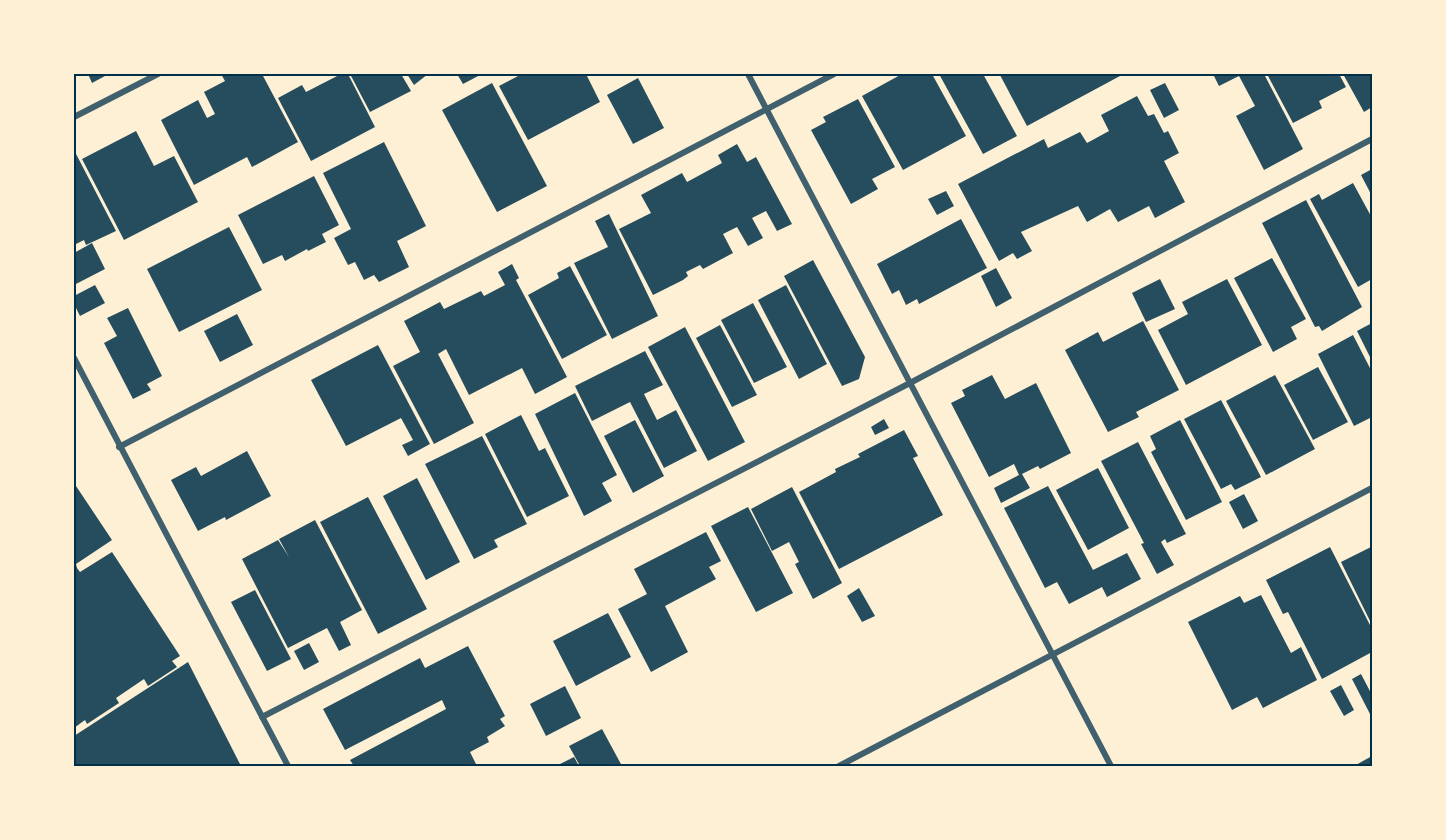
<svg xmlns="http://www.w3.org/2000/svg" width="1446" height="840" viewBox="0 0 1446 840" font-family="Karla,sans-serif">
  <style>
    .building { fill: #264d5e }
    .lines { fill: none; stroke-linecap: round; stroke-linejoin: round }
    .minor { stroke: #3f606c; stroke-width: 6 }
    .neatline { fill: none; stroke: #003049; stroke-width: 2 }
  </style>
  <rect width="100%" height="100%" fill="#fdf0d5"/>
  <!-- building -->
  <g class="building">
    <polygon points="88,74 104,74 105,76 92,83"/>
    <polygon points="221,74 262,74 298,142 252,167 247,157 194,185 161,120 198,100 207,118 215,114 204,92 225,81"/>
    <polygon points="341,74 348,74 375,127 311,161 278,98 302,85 306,92"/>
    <polygon points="350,74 401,74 411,91 370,112"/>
    <polygon points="407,74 428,74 414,85"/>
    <polygon points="457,74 482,74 463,84"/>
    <polygon points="522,74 586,74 600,102 528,140 499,86"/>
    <polygon points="902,74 932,74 966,136 903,170 862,96"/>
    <polygon points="939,74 983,74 1017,136 983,154"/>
    <polygon points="1002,74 1119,74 1120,76 1027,126 1000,75"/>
    <polygon points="1213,74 1264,74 1303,149 1264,170 1236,116 1255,106 1239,76 1219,86"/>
    <polygon points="1267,74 1339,74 1346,87 1319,101 1322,108 1293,123"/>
    <polygon points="1343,74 1372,74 1372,107 1364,112"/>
    <polygon points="638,78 664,128 633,144 607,95"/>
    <polygon points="492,83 547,186 497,212 442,110"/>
    <polygon points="1165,83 1179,110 1164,118 1150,90"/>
    <polygon points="1137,96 1148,116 1154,114 1164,133 1168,131 1179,153 1164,161 1185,202 1155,218 1149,206 1118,222 1110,209 1087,222 1078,206 1021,232 1032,251 1017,259 1013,253 999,261 958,184 1044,139 1048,148 1080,132 1087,143 1109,131 1101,115"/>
    <polygon points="858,99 895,167 872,179 878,189 851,204 811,130 826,122 823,117"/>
    <polygon points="136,131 154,166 174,156 198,202 124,240 82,159"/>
    <polygon points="384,142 426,226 397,241 409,267 379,282 374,275 364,280 355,262 348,265 334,238 351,229 323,173"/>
    <polygon points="737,144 747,162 756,157 792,224 777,231 766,211 752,218 763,238 748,246 737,227 723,234 733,253 703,269 700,265 686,272 688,276 683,280 653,295 619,229 651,213 641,195 682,173 687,182 722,163 718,155"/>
    <polygon points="74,150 116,231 86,245 84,240 74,245"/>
    <polygon points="1372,169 1372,196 1361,175"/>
    <polygon points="314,176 339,225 322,234 326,242 308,251 307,249 285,261 282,255 263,264 238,215"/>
    <polygon points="1353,183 1372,218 1372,279 1358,287 1310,199 1319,194 1322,200"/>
    <polygon points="946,191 954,206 937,215 928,199"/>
    <polygon points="1306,200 1362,307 1322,331 1319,326 1315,327 1262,223"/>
    <polygon points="609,214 658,316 612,339 574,263 608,247 595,221"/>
    <polygon points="961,219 987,268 919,304 917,299 906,305 899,290 892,294 877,264"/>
    <polygon points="229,227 262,290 179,332 147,269"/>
    <polygon points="92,243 105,269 74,285 74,253"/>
    <polygon points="1272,258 1306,319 1291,327 1297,339 1273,352 1234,278"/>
    <polygon points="813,260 865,357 859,379 842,386 784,276"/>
    <polygon points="512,264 519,278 516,280 567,377 535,394 522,368 469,395 446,349 438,354 474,423 434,444 393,366 420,352 404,321 440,302 444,309 481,291 484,296 505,285 498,272"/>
    <polygon points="570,266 607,335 562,359 528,295 559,278 557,273"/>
    <polygon points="996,268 1012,298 996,307 981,276"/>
    <polygon points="1160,279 1175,309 1146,322 1132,293"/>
    <polygon points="1227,279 1262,345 1186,385 1158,330 1188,314 1182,302"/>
    <polygon points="95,285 105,303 80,316 74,304 74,296"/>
    <polygon points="786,285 827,364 799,379 758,300"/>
    <polygon points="753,303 787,367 754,383 721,320"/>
    <polygon points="128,308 162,376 147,384 151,390 133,399 104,343 117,336 107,318"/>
    <polygon points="237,314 253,345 220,362 204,331"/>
    <polygon points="1143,321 1179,390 1136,412 1139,417 1108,432 1065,350 1098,332 1103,342"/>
    <polygon points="1372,323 1372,361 1357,331"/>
    <polygon points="720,325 757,395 732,407 696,338"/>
    <polygon points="685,327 745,442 708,461 648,347"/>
    <polygon points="1353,335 1372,372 1372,417 1354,426 1318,354"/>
    <polygon points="378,345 430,444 408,456 402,445 413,440 401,418 346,446 311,380"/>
    <polygon points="645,351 663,385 644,394 657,420 676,410 697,451 664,468 630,402 592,421 575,386"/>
    <polygon points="1318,367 1348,422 1313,440 1284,385"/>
    <polygon points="992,375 1005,399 1036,383 1071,453 1040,469 1038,466 1022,474 1030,488 1001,503 994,488 1019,475 1014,464 989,477 951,403 965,396 962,390"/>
    <polygon points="1275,375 1315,449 1266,475 1226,401"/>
    <polygon points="575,393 617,475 602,483 612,501 584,516 535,414"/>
    <polygon points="1221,400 1261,477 1235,490 1231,484 1221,489 1184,419"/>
    <polygon points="521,415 539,451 545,448 569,496 527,517 485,434"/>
    <polygon points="884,419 889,428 875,435 871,427"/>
    <polygon points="635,420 664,476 633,493 604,436"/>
    <polygon points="1180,420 1222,502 1186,520 1151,452 1156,449 1150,436"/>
    <polygon points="904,430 918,456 913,458 943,515 839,569 799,492 836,472 835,469 860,457 858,454"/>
    <polygon points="482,436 527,524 494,540 498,547 474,559 425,464"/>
    <polygon points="1138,442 1186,534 1167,543 1165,539 1161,542 1174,565 1157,574 1141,544 1144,543 1101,461"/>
    <polygon points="247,451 271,496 226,520 225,517 198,531 171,480 196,467 201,476"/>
    <polygon points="1098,468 1129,528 1088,550 1056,490"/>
    <polygon points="417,478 460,562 426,580 383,496"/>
    <polygon points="74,483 112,540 76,564 77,568 80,572 112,552 180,656 172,661 177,667 148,686 144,679 116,698 119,703 87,724 85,720 74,728"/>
    <polygon points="1048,486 1093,570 1127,553 1141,579 1107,597 1102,587 1069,604 1057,582 1045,588 1004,508"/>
    <polygon points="792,487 842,583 813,599 795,564 799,562 789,542 772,551 751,509"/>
    <polygon points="1244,494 1258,521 1243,529 1229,502"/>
    <polygon points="368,497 427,609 378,634 320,522"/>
    <polygon points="748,507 793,593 756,612 711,526"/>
    <polygon points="315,520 362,610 340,622 351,645 339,651 327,628 288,648 242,559 278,540 289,557 279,539"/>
    <polygon points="706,532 721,561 709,567 716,579 665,606 688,652 651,672 618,609 647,594 634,569"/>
    <polygon points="1330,547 1372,629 1372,652 1322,679 1288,612 1283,614 1266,580"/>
    <polygon points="1371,547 1372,550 1372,625 1341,562"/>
    <polygon points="859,588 875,616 862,622 847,596"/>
    <polygon points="255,590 291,659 267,671 231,602"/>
    <polygon points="1261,595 1291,653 1301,647 1317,680 1263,708 1257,697 1232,710 1188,622 1240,596 1244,603"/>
    <polygon points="608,613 631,657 576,686 553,641"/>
    <polygon points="309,643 319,662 304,670 294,651"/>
    <polygon points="468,646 505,716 500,719 505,726 487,737 489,742 470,752 477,766 354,766 350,760 446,709 442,700 345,750 323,709 420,658 425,668"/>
    <polygon points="188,662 241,766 74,766 74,736"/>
    <polygon points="1361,674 1372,695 1372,712 1370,714 1352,679"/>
    <polygon points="1341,685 1354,710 1344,716 1330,691"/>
    <polygon points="565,686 581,718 546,736 530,704"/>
    <polygon points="602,729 622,766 580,766 569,746"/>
    <polygon points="1372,756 1372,766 1347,766 1354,766"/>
    <polygon points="574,757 579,766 556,766"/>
  </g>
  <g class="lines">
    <!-- minor -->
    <g class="minor">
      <polyline points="748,74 1111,766"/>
      <polyline points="74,117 158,74"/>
      <polyline points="74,358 288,766"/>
      <polyline points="119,447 834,74"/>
      <polyline points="262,717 910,383 1372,139"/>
      <polyline points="839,766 1372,488"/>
    </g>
  </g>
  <!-- border -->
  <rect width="1446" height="840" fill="none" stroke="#fdf0d5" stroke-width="150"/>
  <rect x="75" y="75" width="1296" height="690" class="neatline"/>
</svg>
